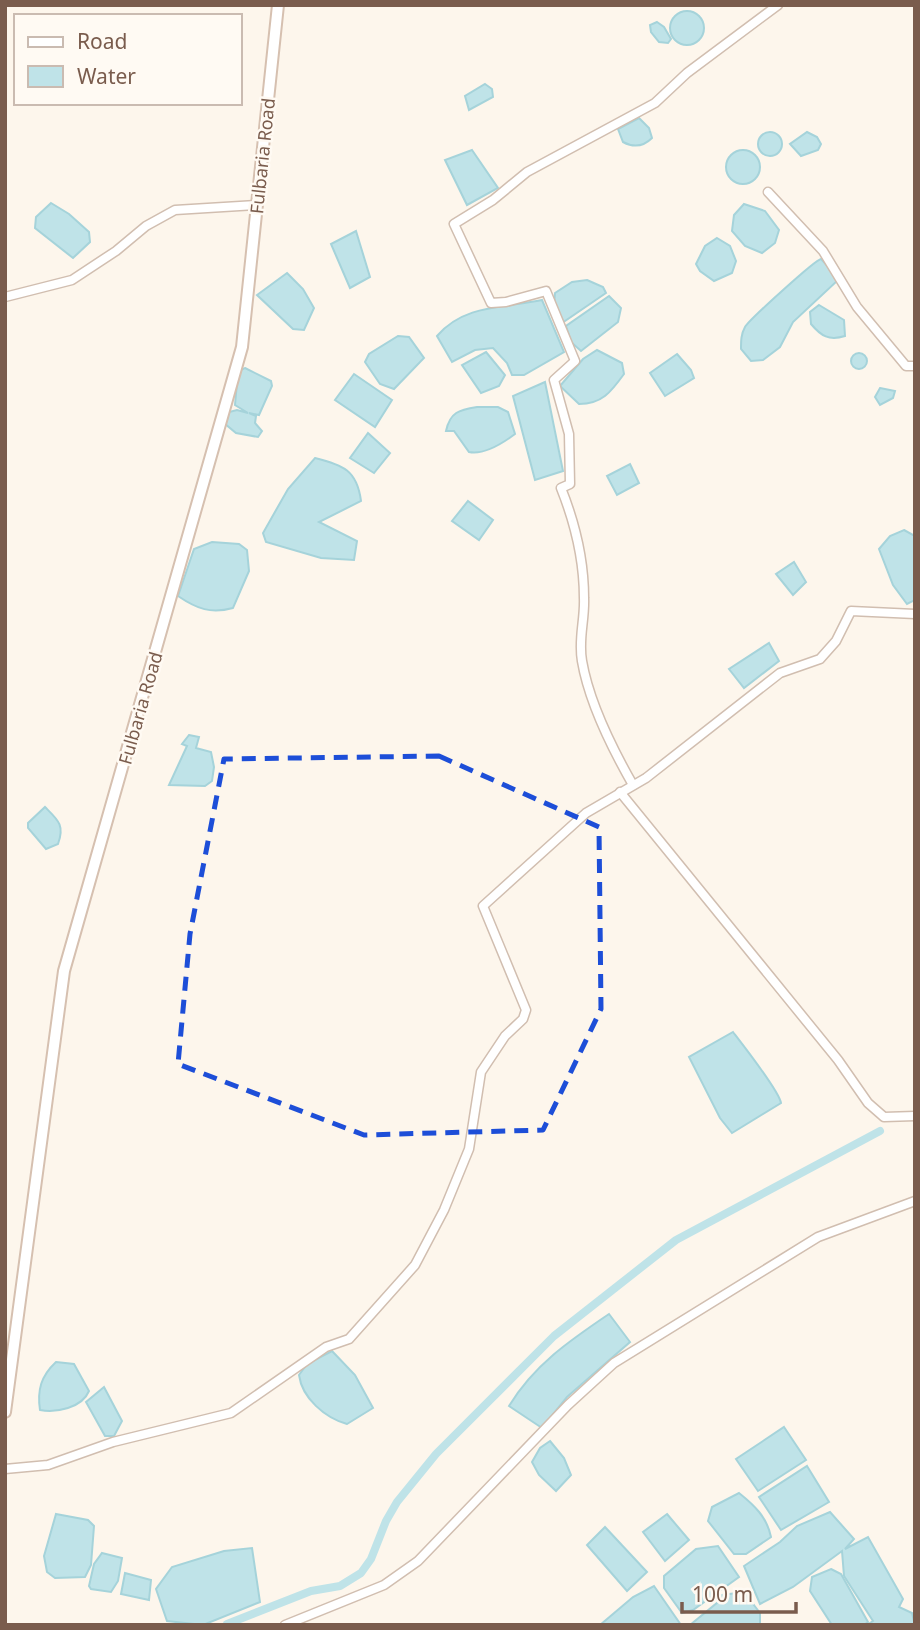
<svg xmlns="http://www.w3.org/2000/svg" width="920" height="1630" viewBox="0 0 920 1630" font-family="'Noto Sans',sans-serif">
  <style>
    .water { fill: #bfe3e8; stroke: #a5d3da; stroke-width: 2 }
    .lines { fill: none; stroke-linecap: round; stroke-linejoin: round }
    .canal { stroke: #bfe3e8; stroke-width: 8 }
    .minor-casing { stroke: #d1beb0; stroke-width: 11 }
    .secondary-casing { stroke: #d6c0b0; stroke-width: 14 }
    .minor { stroke: #fff; stroke-width: 8 }
    .secondary { stroke: #fff; stroke-width: 10 }
    .marked { fill: none; stroke: #1d4ed8; stroke-width: 5; stroke-dasharray: 14 9; stroke-linejoin: round }
    .labels { text-anchor: middle; dominant-baseline: central; stroke-width: 5; stroke-linejoin: round; paint-order: stroke }
    .street-label { font-size: 18px; fill: #7a5c4d; stroke: #fffaf3 }
  </style>
  <rect width="100%" height="100%" fill="#fdf6ec"/>
  <!-- water -->
  <g class="water">
    <circle cx="687" cy="28" r="17"/>
    <polygon points="657,22 664,27 671,39 668,43 659,42 651,32 650,25"/>
    <polygon points="485,84 492,89 493,97 469,110 465,96"/>
    <path d="M 639,118 L 649,128 L 652,138 C 644,146 634,148 623,142 L 618,129 Z"/>
    <circle cx="770" cy="144" r="12"/>
    <polygon points="807,132 817,137 821,144 818,150 801,156 790,144"/>
    <circle cx="743" cy="167" r="17"/>
    <polygon points="472,150 498,188 467,205 445,160"/>
    <polygon points="51,203 69,214 89,232 90,242 73,258 35,228 36,217"/>
    <polygon points="744,204 765,211 779,230 775,243 762,253 745,246 732,231 734,215"/>
    <polygon points="356,231 370,277 350,288 331,244"/>
    <polygon points="717,238 730,246 736,261 732,273 714,281 700,271 696,264 705,246"/>
    <path d="M 821,259 L 835,274 L 837,281 L 793,322 L 780,347 L 763,360 L 751,361 L 741,349 C 741,341 741,334 745,327 C 749,320 815,260 821,259 Z"/>
    <polygon points="287,273 303,289 314,308 304,330 293,329 257,295"/>
    <polygon points="587,280 603,287 606,293 562,323 554,306 555,293 572,282"/>
    <polygon points="609,296 621,308 618,322 581,351 571,342 566,326"/>
    <path d="M 542,300 L 564,352 L 524,375 L 512,375 L 507,363 L 493,348 L 475,350 L 452,362 L 437,336 C 464,304 505,308 542,300 Z"/>
    <path d="M 819,305 L 844,320 L 845,336 C 829,341 821,336 811,324 L 810,312 Z"/>
    <polygon points="398,336 409,337 424,358 394,389 380,384 365,362 369,354"/>
    <path d="M 597,350 L 622,363 L 624,374 C 611,392 602,404 579,404 L 560,386 L 583,359 Z"/>
    <polygon points="486,352 505,375 499,386 481,393 462,365"/>
    <circle cx="859" cy="361" r="8"/>
    <polygon points="677,354 691,370 694,378 665,396 650,373"/>
    <polygon points="245,368 271,381 272,386 259,415 249,413 256,416 255,423 262,431 258,437 236,433 224,423 225,413 237,410 248,413 235,405 238,371"/>
    <polygon points="354,374 392,400 375,427 335,400"/>
    <polygon points="545,382 563,471 535,480 513,396"/>
    <polygon points="880,388 895,391 893,398 880,405 875,397"/>
    <path d="M 477,407 L 498,407 L 508,412 L 515,434 C 503,443 484,455 469,452 L 454,431 L 446,431 C 450,412 459,410 477,407 Z"/>
    <polygon points="368,433 390,453 374,473 350,458"/>
    <path d="M 315,458 C 343,465 357,470 361,501 L 319,522 L 357,541 L 354,560 L 321,558 L 266,542 L 263,533 L 288,489 Z"/>
    <polygon points="630,464 639,483 617,495 607,476"/>
    <polygon points="468,501 493,520 479,540 452,521"/>
    <polygon points="904,530 915,536 915,600 907,604 893,585 879,549 890,536"/>
    <path d="M 212,542 L 239,544 L 247,550 L 249,571 L 233,608 C 211,614 197,609 178,596 L 194,549 Z"/>
    <polygon points="794,562 806,582 793,595 776,574"/>
    <polygon points="769,643 779,661 744,688 729,669"/>
    <polygon points="189,735 199,737 196,748 211,752 214,767 212,781 205,786 169,785 187,746 182,744"/>
    <path d="M 45,807 C 58,820 65,825 58,844 L 46,849 L 28,828 L 28,823 Z"/>
    <path d="M 733,1032 C 743,1045 779,1091 781,1103 L 732,1133 L 720,1118 L 689,1057 Z"/>
    <path d="M 609,1314 L 630,1342 L 567,1397 L 542,1428 L 509,1406 C 534,1365 569,1341 609,1314 Z"/>
    <path d="M 332,1351 L 355,1375 L 373,1408 L 347,1424 C 325,1418 302,1398 299,1375 L 307,1364 Z"/>
    <path d="M 56,1362 L 74,1364 L 89,1391 C 82,1408 56,1413 40,1410 C 37,1390 41,1376 56,1362 Z"/>
    <polygon points="104,1387 122,1421 114,1436 105,1436 86,1402"/>
    <polygon points="784,1427 806,1460 758,1491 736,1459"/>
    <polygon points="550,1441 564,1458 571,1475 556,1491 539,1475 532,1462 540,1448"/>
    <polygon points="807,1466 829,1502 781,1530 759,1497"/>
    <path d="M 739,1493 C 754,1505 767,1517 771,1537 L 746,1554 L 734,1554 L 708,1521 L 712,1507 Z"/>
    <polygon points="830,1512 854,1539 845,1549 868,1537 903,1599 899,1607 912,1613 915,1625 867,1625 873,1621 844,1576 842,1551 793,1587 760,1604 744,1566 780,1542 797,1526"/>
    <polygon points="56,1514 88,1520 94,1526 91,1565 85,1577 55,1578 47,1572 44,1556"/>
    <polygon points="667,1514 689,1540 665,1561 643,1532"/>
    <polygon points="605,1527 647,1572 627,1591 587,1545"/>
    <polygon points="718,1546 739,1577 693,1610 682,1613 664,1588 664,1576 696,1549"/>
    <polygon points="252,1548 260,1602 203,1625 167,1621 156,1589 172,1567 224,1551"/>
    <polygon points="102,1553 122,1558 118,1581 111,1592 91,1589 89,1586 94,1564"/>
    <polygon points="831,1569 841,1574 868,1622 864,1625 832,1625 810,1591 812,1577"/>
    <polygon points="125,1573 151,1580 149,1600 121,1594"/>
    <polygon points="654,1586 681,1625 600,1625 633,1597"/>
    <polygon points="744,1592 760,1613 760,1625 690,1625 718,1602 722,1595"/>
  </g>
  <g class="lines">
    <!-- canal -->
    <polyline class="canal" points="227,1624 311,1591 340,1586 361,1573 371,1559 386,1521 397,1502 436,1454 554,1336 676,1240 880,1131"/>
    <defs>
      <g id="minor">
        <polyline points="768,192 823,251 857,307 906,366 915,366"/>
        <polyline points="5,297 72,280 116,251 146,226 175,210 257,205"/>
        <path d="M 633,785 C 613,750 589,702 582,661 C 578,639 585,620 584,598 C 584,559 575,523 561,488 L 570,484 L 569,434 L 554,380 L 575,361 L 546,291 L 506,302 L 491,303 L 454,224 L 493,200 L 527,172 L 655,103 L 687,73 L 778,5"/>
        <polyline points="620,792 838,1060 868,1103 884,1117 915,1116"/>
        <polyline points="5,1469 48,1465 113,1442 231,1413 326,1347 349,1339 415,1265 444,1210 469,1149 481,1072 505,1036 523,1019 526,1010 483,906 586,813 646,778 780,673 820,659 836,641 851,611 915,614"/>
        <polyline points="285,1625 384,1585 418,1561 568,1405 614,1363 818,1237 915,1201"/>
      </g>
      <polyline id="secondary" points="5,1412 64,971 242,347 278,5"/>
    </defs>
    <!-- minor casing -->
    <use href="#minor" class="minor-casing"/>
    <!-- secondary casing -->
    <use href="#secondary" class="secondary-casing"/>
    <!-- minor -->
    <use href="#minor" class="minor"/>
    <!-- secondary -->
    <use href="#secondary" class="secondary"/>
  </g>
  <!-- marked area -->
  <path class="marked" d="M 439,756 L 599,827 L 601,1009 L 543,1130 L 364,1135 L 178,1064 L 190,934 L 224,759 Z"/>
  <g class="labels">
    <!-- street labels -->
    <g class="street-label">
      <text transform="translate(262 156) rotate(-84)">Fulbaria Road</text>
      <text transform="translate(140 708) rotate(-74)">Fulbaria Road</text>
    </g>
  </g>
  <!-- border -->
  <rect width="920" height="1630" fill="none" stroke="#7a5c4d" stroke-width="14"/>
  <!-- legend -->
  <rect x="14" y="14" width="228" height="91" fill="#fffaf3" stroke="#cabbb1" stroke-width="2"/>
  <rect x="28" y="37" width="35" height="10" fill="#ffffff" stroke="#cabbb1" stroke-width="2"/>
  <text x="77" y="49" font-size="21" fill="#7a5c4d">Road</text>
  <rect x="28" y="66" width="35" height="21" fill="#bfe3e8" stroke="#cabbb1" stroke-width="2"/>
  <text x="77" y="84" font-size="21" fill="#7a5c4d">Water</text>
  <!-- scale -->
  <path d="M682 1602v10h114v-10" fill="none" stroke="#7a5c4d" stroke-width="3.5"/>
  <text x="692" y="1602" font-size="21" fill="#7a5c4d" stroke="#fffaf3" stroke-width="5" paint-order="stroke">100 m</text>
</svg>
